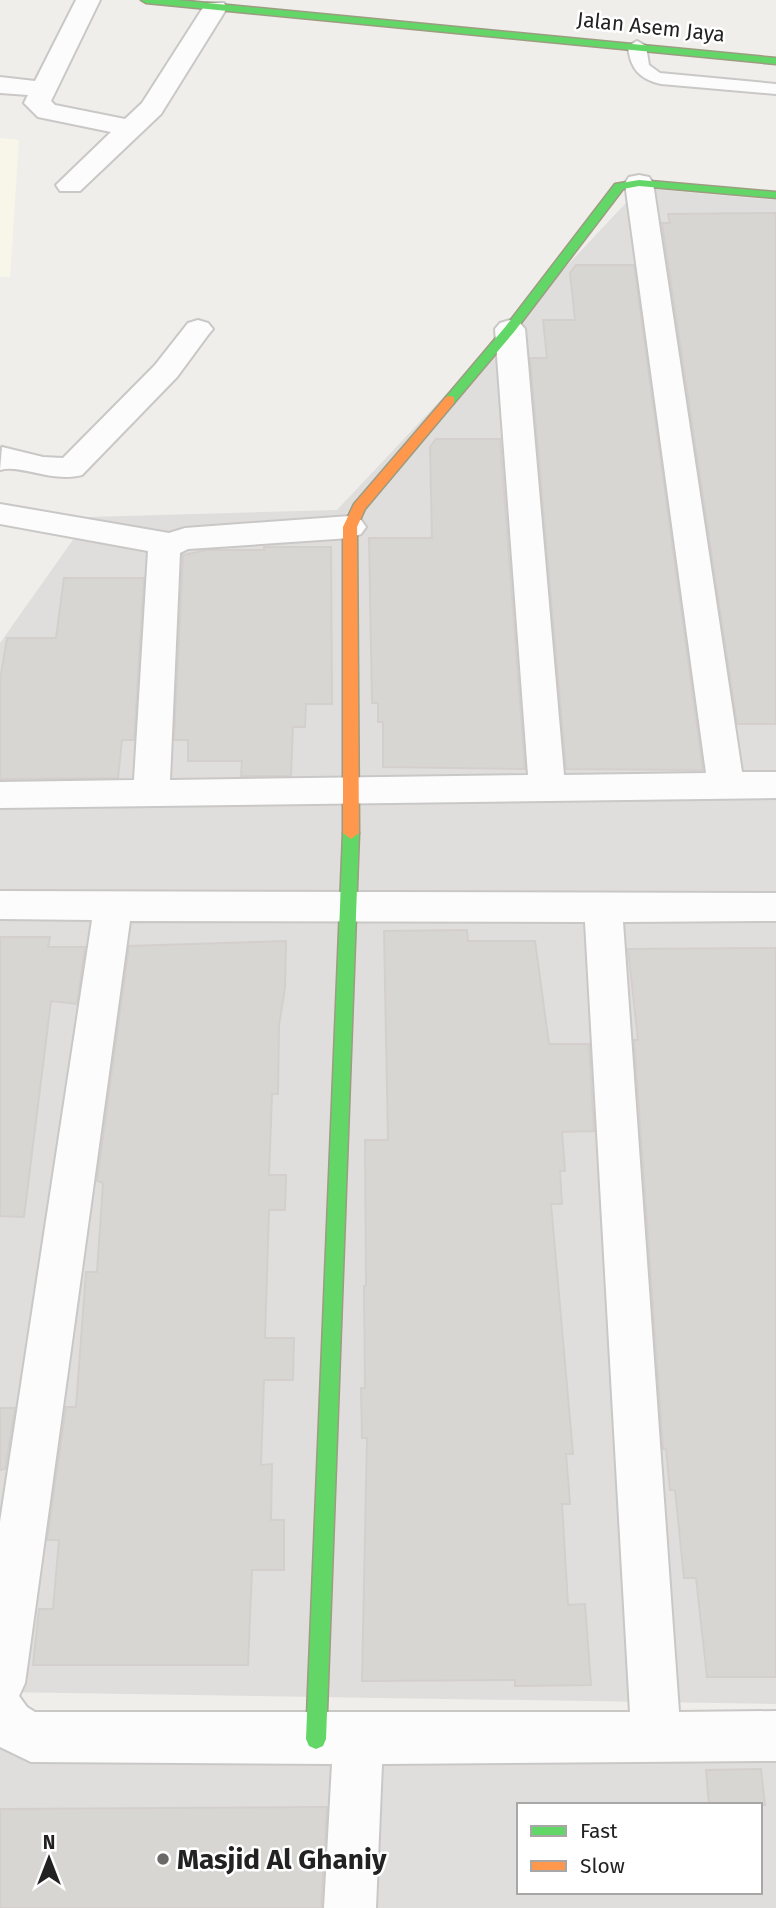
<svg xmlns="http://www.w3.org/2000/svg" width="776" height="1908" viewBox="0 0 776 1908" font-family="'Fira Sans',sans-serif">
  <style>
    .residential { fill: #dfdedc; fill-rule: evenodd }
    .education { fill: #f8f6e8 }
    .building { fill: #d8d6d3; stroke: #d4cfcc; stroke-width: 2 }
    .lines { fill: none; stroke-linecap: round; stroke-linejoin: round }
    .lane-casing { stroke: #c9c8c7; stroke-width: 4 }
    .street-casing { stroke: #c9c8c7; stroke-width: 4 }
    .fast-casing { stroke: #9c9c81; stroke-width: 3 }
    .slow-casing { stroke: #9c9c81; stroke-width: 3 }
    .lane { fill: #fdfcfc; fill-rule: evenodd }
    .street { fill: #fdfcfc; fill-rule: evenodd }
    .fast { fill: #63d668; fill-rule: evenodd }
    .slow { fill: #ff974d; fill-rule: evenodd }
    .poi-dot { fill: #6a6968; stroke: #fff; stroke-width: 2.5 }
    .labels { text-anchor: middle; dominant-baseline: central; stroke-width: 5; stroke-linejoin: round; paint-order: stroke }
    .far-street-label { font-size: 21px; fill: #222; stroke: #fff }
    .near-poi-label { font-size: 28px; font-weight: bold; fill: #222; stroke: #fff; text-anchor: start }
  </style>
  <rect width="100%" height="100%" fill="#f0eeeb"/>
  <!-- residential -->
  <g class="residential">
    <polygon points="640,188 776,200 776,1704 0,1692 0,643 89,517 337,510"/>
    <path d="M 0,1730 L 776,1738 L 776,1908 L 0,1908 ZM 519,1805 L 760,1805 L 760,1892 L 519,1892 Z"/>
  </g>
  <!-- education -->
  <polygon class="education" points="0,138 19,140 10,277 0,277"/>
  <!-- building -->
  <g class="building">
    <polygon points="776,213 776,724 737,724 662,223 670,223 668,214"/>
    <polygon points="576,265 634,265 703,770 566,769 530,358 547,358 543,320 575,320 570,273"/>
    <polygon points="436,439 500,439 525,769 383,767 383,722 378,722 378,703 372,703 369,538 432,538 430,447"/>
    <polygon points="264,547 331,547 332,704 306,704 305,727 293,727 291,776 241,776 242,761 188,761 188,740 174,740 183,555 207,550 264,550"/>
    <polygon points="64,578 144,578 134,740 122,740 118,778 0,779 0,680 7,638 56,638"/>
    <polygon points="467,930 468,941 535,941 549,1044 589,1044 594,1131 562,1132 565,1171 560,1171 562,1204 551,1204 573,1454 566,1454 570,1504 562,1504 568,1605 585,1604 591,1685 515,1686 515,1680 362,1681 367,1438 362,1438 361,1388 365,1388 364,1286 366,1286 365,1140 388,1140 384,931"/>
    <polygon points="0,937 50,937 48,947 85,947 77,1004 51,1001 24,1217 0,1216"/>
    <polygon points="286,941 285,988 279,1025 278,1094 272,1094 269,1175 286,1175 285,1210 269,1210 265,1338 294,1338 293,1380 264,1380 261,1465 272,1464 271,1520 284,1520 284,1570 252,1570 248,1665 33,1665 39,1609 53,1609 59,1540 47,1540 66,1407 76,1407 86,1272 97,1272 103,1183 97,1181 129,946"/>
    <polygon points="776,948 776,1677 707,1677 696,1578 684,1578 675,1490 670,1490 666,1449 663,1449 634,1040 638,1040 628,949"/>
    <polygon points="0,1408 15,1408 5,1469 0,1470"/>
    <polygon points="761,1769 765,1805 709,1805 706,1770"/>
    <polygon points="327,1807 321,1908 0,1908 0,1809"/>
  </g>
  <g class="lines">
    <defs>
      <path id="lane" d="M 637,41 L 646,46 L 649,65 L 660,73 L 776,84 L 776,94 L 661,84 C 639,79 630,68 628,46 Z"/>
      <g id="street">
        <polygon points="76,0 100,0 51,101 55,105 125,119 142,103 206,3 224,3 227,8 161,114 80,191 60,191 56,185 111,132 38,117 24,103 28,95 0,93 0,77 35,81"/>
        <polygon points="639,175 649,177 653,183 742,772 776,772 776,798 0,808 0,782 134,780 148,551 0,524 0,504 169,533 185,528 350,516 361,520 366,527 361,534 350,538 188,549 180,553 170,780 528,775 495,329 500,323 510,320 520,323 525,329 564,775 706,773 625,183 629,177"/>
        <path d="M 198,320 L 208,323 L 213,329 L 208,335 L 177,377 L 82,475 C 51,483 21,464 0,470 L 2,447 L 43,457 L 63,458 L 155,365 L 188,323 Z"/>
        <path d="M 0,891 L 776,893 L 776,921 L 623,922 L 679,1712 L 776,1711 L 776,1761 L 382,1764 L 376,1908 L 324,1908 L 332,1764 L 31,1762 L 0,1747 L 0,1522 L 92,920 L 0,919 ZM 130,921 L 585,922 L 630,1712 L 35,1712 L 27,1707 L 19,1696 L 25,1683 Z"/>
      </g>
      <g id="fast">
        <polygon points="141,0 177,0 776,58 776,64 146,3"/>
        <polygon points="639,180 776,192 776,198 639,186 623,189 514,332 454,403 446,403 446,397 506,326 615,184"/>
        <polygon points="351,827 359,833 326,1739 323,1746 316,1749 309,1746 306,1739 343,833"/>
      </g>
      <polygon id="slow" points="450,396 454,397 454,403 365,509 357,527 359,833 351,839 343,833 343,527 354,504 446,397"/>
    </defs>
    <!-- lane casing -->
    <use href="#lane" class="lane-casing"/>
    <!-- street casing -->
    <use href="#street" class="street-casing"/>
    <!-- fast casing -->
    <use href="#fast" class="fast-casing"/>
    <!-- slow casing -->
    <use href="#slow" class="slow-casing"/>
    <!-- lane -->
    <use href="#lane" class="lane"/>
    <!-- street -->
    <use href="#street" class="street"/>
    <!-- fast -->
    <use href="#fast" class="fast"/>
    <!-- slow -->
    <use href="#slow" class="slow"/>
  </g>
  <!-- markers -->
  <circle class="poi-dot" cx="163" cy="1859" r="7"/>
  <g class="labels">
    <!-- far-street labels -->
    <g class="far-street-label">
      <text transform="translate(651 27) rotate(6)">Jalan Asem Jaya</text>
    </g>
    <!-- near-poi labels -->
    <g class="near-poi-label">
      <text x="177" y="1859">Masjid Al Ghaniy</text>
    </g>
  </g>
  <!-- legend -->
  <rect x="517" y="1803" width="245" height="91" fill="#ffffff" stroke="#a7a7a7" stroke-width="2"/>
  <rect x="531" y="1826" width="35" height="10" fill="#63d668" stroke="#a7a7a7" stroke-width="2"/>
  <text x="580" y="1838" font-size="21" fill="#222222">Fast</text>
  <rect x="531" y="1861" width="35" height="10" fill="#ff974d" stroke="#a7a7a7" stroke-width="2"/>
  <text x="580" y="1873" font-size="21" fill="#222222">Slow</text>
  <!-- north arrow -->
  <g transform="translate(49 1859)" stroke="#ffffff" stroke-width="5" paint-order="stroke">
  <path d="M0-5L12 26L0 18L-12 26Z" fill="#222222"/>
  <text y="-10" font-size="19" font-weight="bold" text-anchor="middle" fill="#222222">N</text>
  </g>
</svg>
